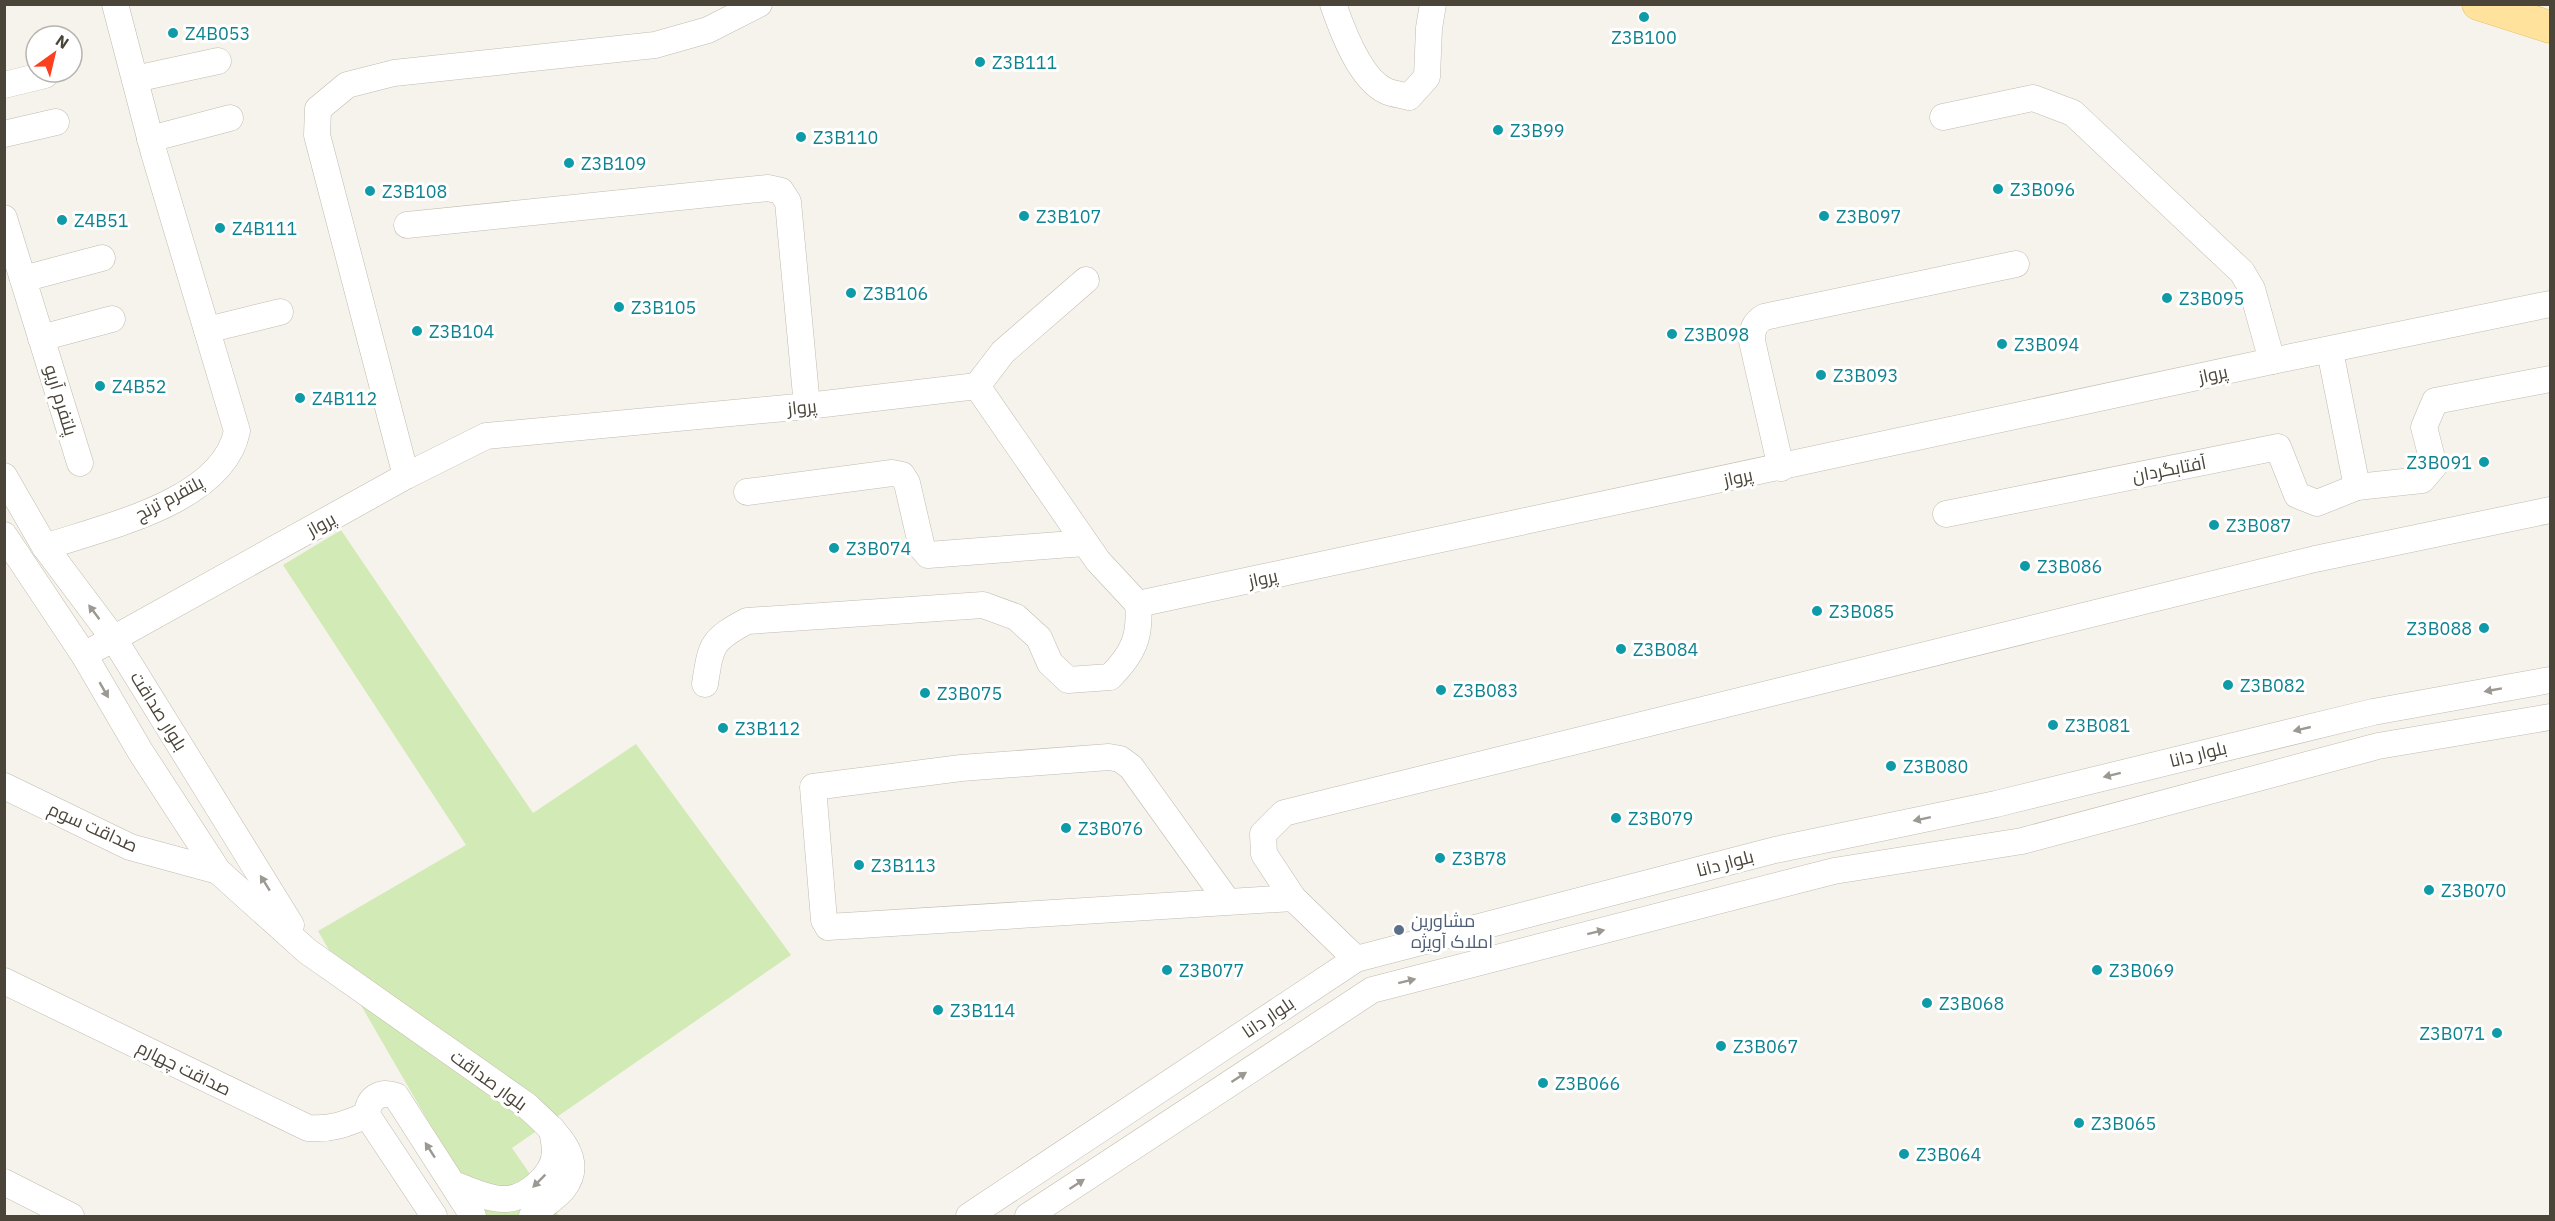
<svg xmlns="http://www.w3.org/2000/svg" width="2555" height="1221" viewBox="0 0 2555 1221" font-family="'IBM Plex Sans',Cairo,sans-serif">
  <style>
    .green { fill: #d2eab5 }
    .lines { fill: none; stroke-linecap: round; stroke-linejoin: round }
    .minor-casing { stroke: #c2bbae; stroke-width: 27 }
    .major-casing { stroke: #e6c16a; stroke-width: 33 }
    .minor { stroke: #fff; stroke-width: 26 }
    .major { stroke: #ffe39c; stroke-width: 32 }
    .oneway { fill: #9c9892 }
    .culture-dot { fill: #0f9aa8; stroke: #fff; stroke-width: 2 }
    .service-dot { fill: #5c6f8a; stroke: #fff; stroke-width: 2 }
    .labels { text-anchor: middle; dominant-baseline: central; stroke-width: 6; stroke-linejoin: round; paint-order: stroke }
    .culture-label { font-size: 18px; fill: #0d838f; stroke: #fff; text-anchor: start }
    .street-label { font-size: 18px; fill: #4b4439; stroke: #fff }
    .service-label { font-size: 18px; fill: #4e5e75; stroke: #fff; text-anchor: start }
  </style>
  <rect width="100%" height="100%" fill="#f6f3ec"/>
  <!-- green -->
  <polygon class="green" points="341,530 533,813 636,744 791,955 512,1148 559,1216 483,1216 318,931 466,845 283,565"/>
  <g class="lines">
    <defs>
      <g id="minor">
        <path d="M 1333,4 C 1342,30 1360,79 1386,91 C 1393,94 1402,95 1409,97 L 1427,77 L 1429,28 L 1433,4"/>
        <polyline points="135,79 218,61"/>
        <polyline points="4,85 45,75"/>
        <polyline points="1943,117 2033,98 2073,113 2242,272 2252,289 2272,361"/>
        <polyline points="4,134 56,122"/>
        <polyline points="150,139 230,118"/>
        <polyline points="4,218 80,463"/>
        <polyline points="407,225 768,188 781,191 788,202 807,406"/>
        <polyline points="23,279 102,258"/>
        <polyline points="207,330 280,312"/>
        <polyline points="41,338 112,319"/>
        <polyline points="2330,351 2357,487 2422,480 2434,466 2424,427 2435,401 2550,379"/>
        <polyline points="977,386 1003,352 1086,280"/>
        <path d="M 1781,468 L 1752,341 C 1752,330 1754,323 1764,317 L 2016,264"/>
        <polyline points="4,476 45,547 114,639 291,925"/>
        <polyline points="406,476 317,135 318,109 347,85 394,73 655,45 708,30 759,4"/>
        <polyline points="747,492 892,473 902,475 907,483 922,548 928,555 1085,543"/>
        <polyline points="1946,514 2278,447 2297,495 2317,503 2357,487"/>
        <path d="M 4,535 L 84,655 L 140,751 L 218,871 L 307,951 L 526,1105 C 548,1126 589,1156 563,1189 C 555,1199 541,1206 532,1216"/>
        <path d="M 45,547 C 104,527 223,502 237,431 L 154,153 L 115,4"/>
        <polyline points="84,655 406,476 486,436 807,406 977,386 1098,561 1138,604 2272,361 2550,304"/>
        <path d="M 705,684 C 711,645 711,640 747,621 L 983,605 L 1016,617 L 1039,638 L 1050,663 L 1068,680 L 1110,677 C 1133,654 1141,637 1138,604"/>
        <polyline points="4,786 130,847 218,871"/>
        <polyline points="1228,902 1131,767 1120,759 1109,757 961,768 813,787 824,920 828,927 1293,898"/>
        <polyline points="1356,959 1293,898 1264,854 1263,834 1284,813 2315,559 2550,510"/>
        <path d="M 4,981 L 308,1128 C 331,1130 346,1124 367,1115"/>
        <polyline points="4,1182 71,1216"/>
        <path d="M 453,1184 C 468,1189 487,1199 503,1199 C 525,1200 554,1176 555,1152 C 555,1145 553,1136 552,1129"/>
        <path d="M 434,1216 L 367,1115 C 368,1098 380,1090 396,1096 L 473,1216"/>
        <polyline points="969,1216 1356,959 1775,850 1996,804 2373,712 2550,680"/>
        <polyline points="1028,1216 1372,990 1834,871 2022,841 2378,746 2550,717"/>
      </g>
      <polyline id="major" points="2478,4 2550,27"/>
    </defs>
    <!-- minor casing -->
    <use href="#minor" class="minor-casing"/>
    <!-- major casing -->
    <use href="#major" class="major-casing"/>
    <!-- minor -->
    <use href="#minor" class="minor"/>
    <!-- major -->
    <use href="#major" class="major"/>
  </g>
  <!-- one-way arrows -->
  <defs><path id="oneway-solid" d="M-6-.8H1V-3.2L6.5 0L1 3.2V.8H-6Z" transform="scale(1.5)"/></defs>
  <g class="oneway">
    <use href="#oneway-solid" transform="translate(94 612) rotate(-127)"/>
    <use href="#oneway-solid" transform="translate(104 690) rotate(60)"/>
    <use href="#oneway-solid" transform="translate(2493 690) rotate(170)"/>
    <use href="#oneway-solid" transform="translate(2302 729) rotate(167)"/>
    <use href="#oneway-solid" transform="translate(2112 775) rotate(166)"/>
    <use href="#oneway-solid" transform="translate(1922 819) rotate(168)"/>
    <use href="#oneway-solid" transform="translate(265 883) rotate(-122)"/>
    <use href="#oneway-solid" transform="translate(1596 932) rotate(-14)"/>
    <use href="#oneway-solid" transform="translate(1407 981) rotate(-14)"/>
    <use href="#oneway-solid" transform="translate(1239 1077) rotate(-33)"/>
    <use href="#oneway-solid" transform="translate(430 1150) rotate(-123)"/>
    <use href="#oneway-solid" transform="translate(539 1181) rotate(135)"/>
    <use href="#oneway-solid" transform="translate(1077 1184) rotate(-33)"/>
  </g>
  <!-- markers -->
  <g class="culture-dot">
    <circle cx="1644" cy="17" r="6"/>
    <circle cx="173" cy="33" r="6"/>
    <circle cx="980" cy="62" r="6"/>
    <circle cx="1498" cy="130" r="6"/>
    <circle cx="801" cy="137" r="6"/>
    <circle cx="569" cy="163" r="6"/>
    <circle cx="1998" cy="189" r="6"/>
    <circle cx="370" cy="191" r="6"/>
    <circle cx="1024" cy="216" r="6"/>
    <circle cx="1824" cy="216" r="6"/>
    <circle cx="62" cy="220" r="6"/>
    <circle cx="220" cy="228" r="6"/>
    <circle cx="851" cy="293" r="6"/>
    <circle cx="2167" cy="298" r="6"/>
    <circle cx="619" cy="307" r="6"/>
    <circle cx="417" cy="331" r="6"/>
    <circle cx="1672" cy="334" r="6"/>
    <circle cx="2002" cy="344" r="6"/>
    <circle cx="1821" cy="375" r="6"/>
    <circle cx="100" cy="386" r="6"/>
    <circle cx="300" cy="398" r="6"/>
    <circle cx="2484" cy="462" r="6"/>
    <circle cx="2214" cy="525" r="6"/>
    <circle cx="834" cy="548" r="6"/>
    <circle cx="2025" cy="566" r="6"/>
    <circle cx="1817" cy="611" r="6"/>
    <circle cx="2484" cy="628" r="6"/>
    <circle cx="1621" cy="649" r="6"/>
    <circle cx="2228" cy="685" r="6"/>
    <circle cx="1441" cy="690" r="6"/>
    <circle cx="925" cy="693" r="6"/>
    <circle cx="2053" cy="725" r="6"/>
    <circle cx="723" cy="728" r="6"/>
    <circle cx="1891" cy="766" r="6"/>
    <circle cx="1616" cy="818" r="6"/>
    <circle cx="1066" cy="828" r="6"/>
    <circle cx="1440" cy="858" r="6"/>
    <circle cx="859" cy="865" r="6"/>
    <circle cx="2429" cy="890" r="6"/>
    <circle cx="1167" cy="970" r="6"/>
    <circle cx="2097" cy="970" r="6"/>
    <circle cx="1927" cy="1003" r="6"/>
    <circle cx="938" cy="1010" r="6"/>
    <circle cx="2497" cy="1033" r="6"/>
    <circle cx="1721" cy="1046" r="6"/>
    <circle cx="1543" cy="1083" r="6"/>
    <circle cx="2079" cy="1123" r="6"/>
    <circle cx="1904" cy="1154" r="6"/>
  </g>
  <circle class="service-dot" cx="1399" cy="930" r="6"/>
  <g class="labels">
    <!-- culture labels -->
    <g class="culture-label">
      <text x="185" y="33">Z4B053</text>
      <text x="1644" y="37" text-anchor="middle">Z3B100</text>
      <text x="992" y="62">Z3B111</text>
      <text x="1510" y="130">Z3B99</text>
      <text x="813" y="137">Z3B110</text>
      <text x="581" y="163">Z3B109</text>
      <text x="2010" y="189">Z3B096</text>
      <text x="382" y="191">Z3B108</text>
      <text x="1036" y="216">Z3B107</text>
      <text x="1836" y="216">Z3B097</text>
      <text x="74" y="220">Z4B51</text>
      <text x="232" y="228">Z4B111</text>
      <text x="863" y="293">Z3B106</text>
      <text x="2179" y="298">Z3B095</text>
      <text x="631" y="307">Z3B105</text>
      <text x="429" y="331">Z3B104</text>
      <text x="1684" y="334">Z3B098</text>
      <text x="2014" y="344">Z3B094</text>
      <text x="1833" y="375">Z3B093</text>
      <text x="112" y="386">Z4B52</text>
      <text x="312" y="398">Z4B112</text>
      <text x="2472" y="462" text-anchor="end">Z3B091</text>
      <text x="2226" y="525">Z3B087</text>
      <text x="846" y="548">Z3B074</text>
      <text x="2037" y="566">Z3B086</text>
      <text x="1829" y="611">Z3B085</text>
      <text x="2472" y="628" text-anchor="end">Z3B088</text>
      <text x="1633" y="649">Z3B084</text>
      <text x="2240" y="685">Z3B082</text>
      <text x="1453" y="690">Z3B083</text>
      <text x="937" y="693">Z3B075</text>
      <text x="2065" y="725">Z3B081</text>
      <text x="735" y="728">Z3B112</text>
      <text x="1903" y="766">Z3B080</text>
      <text x="1628" y="818">Z3B079</text>
      <text x="1078" y="828">Z3B076</text>
      <text x="1452" y="858">Z3B78</text>
      <text x="871" y="865">Z3B113</text>
      <text x="2441" y="890">Z3B070</text>
      <text x="1179" y="970">Z3B077</text>
      <text x="2109" y="970">Z3B069</text>
      <text x="1939" y="1003">Z3B068</text>
      <text x="950" y="1010">Z3B114</text>
      <text x="2485" y="1033" text-anchor="end">Z3B071</text>
      <text x="1733" y="1046">Z3B067</text>
      <text x="1555" y="1083">Z3B066</text>
      <text x="2091" y="1123">Z3B065</text>
      <text x="1916" y="1154">Z3B064</text>
    </g>
    <!-- street labels -->
    <g class="street-label">
      <text transform="translate(2213 374) rotate(-12)">پرواز</text>
      <text transform="translate(61 400) rotate(73)">پلتفرم آریو</text>
      <text transform="translate(802 407) rotate(-6)">پرواز</text>
      <text transform="translate(2169 469) rotate(-11)">آفتابگردان</text>
      <text transform="translate(1738 477) rotate(-12)">پرواز</text>
      <text transform="translate(169 498) rotate(-28)">پلتفرم ترنج</text>
      <text transform="translate(321 524) rotate(-29)">پرواز</text>
      <text transform="translate(1263 578) rotate(-12)">پرواز</text>
      <text transform="translate(159 711) rotate(58)">بلوار صداقت</text>
      <text transform="translate(2198 754) rotate(-14)">بلوار دانا</text>
      <text transform="translate(93 827) rotate(24)">صداقت سوم</text>
      <text transform="translate(1725 863) rotate(-15)">بلوار دانا</text>
      <text transform="translate(1268 1017) rotate(-34)">بلوار دانا</text>
      <text transform="translate(184 1068) rotate(26)">صداقت چهارم</text>
      <text transform="translate(489 1080) rotate(36)">بلوار صداقت</text>
    </g>
    <!-- service labels -->
    <g class="service-label">
      <text x="1411" y="920">مشاورین<tspan x="1411" dy="21">املاک آویژه</tspan></text>
    </g>
  </g>
  <!-- border -->
  <rect width="2555" height="1221" fill="none" stroke="#4b4439" stroke-width="12"/>
  <!-- north arrow -->
  <g transform="translate(54 54) rotate(34)"><circle r="28" fill="#ffffff" stroke="#b7b4b0" stroke-width="1.5"/>
  <path d="M0-4.5L10 22L0 15L-10 22Z" fill="#fc3f1d"/>
  <text y="-9" font-size="16" font-weight="bold" text-anchor="middle" fill="#4b4439">N</text>
  </g>
</svg>
